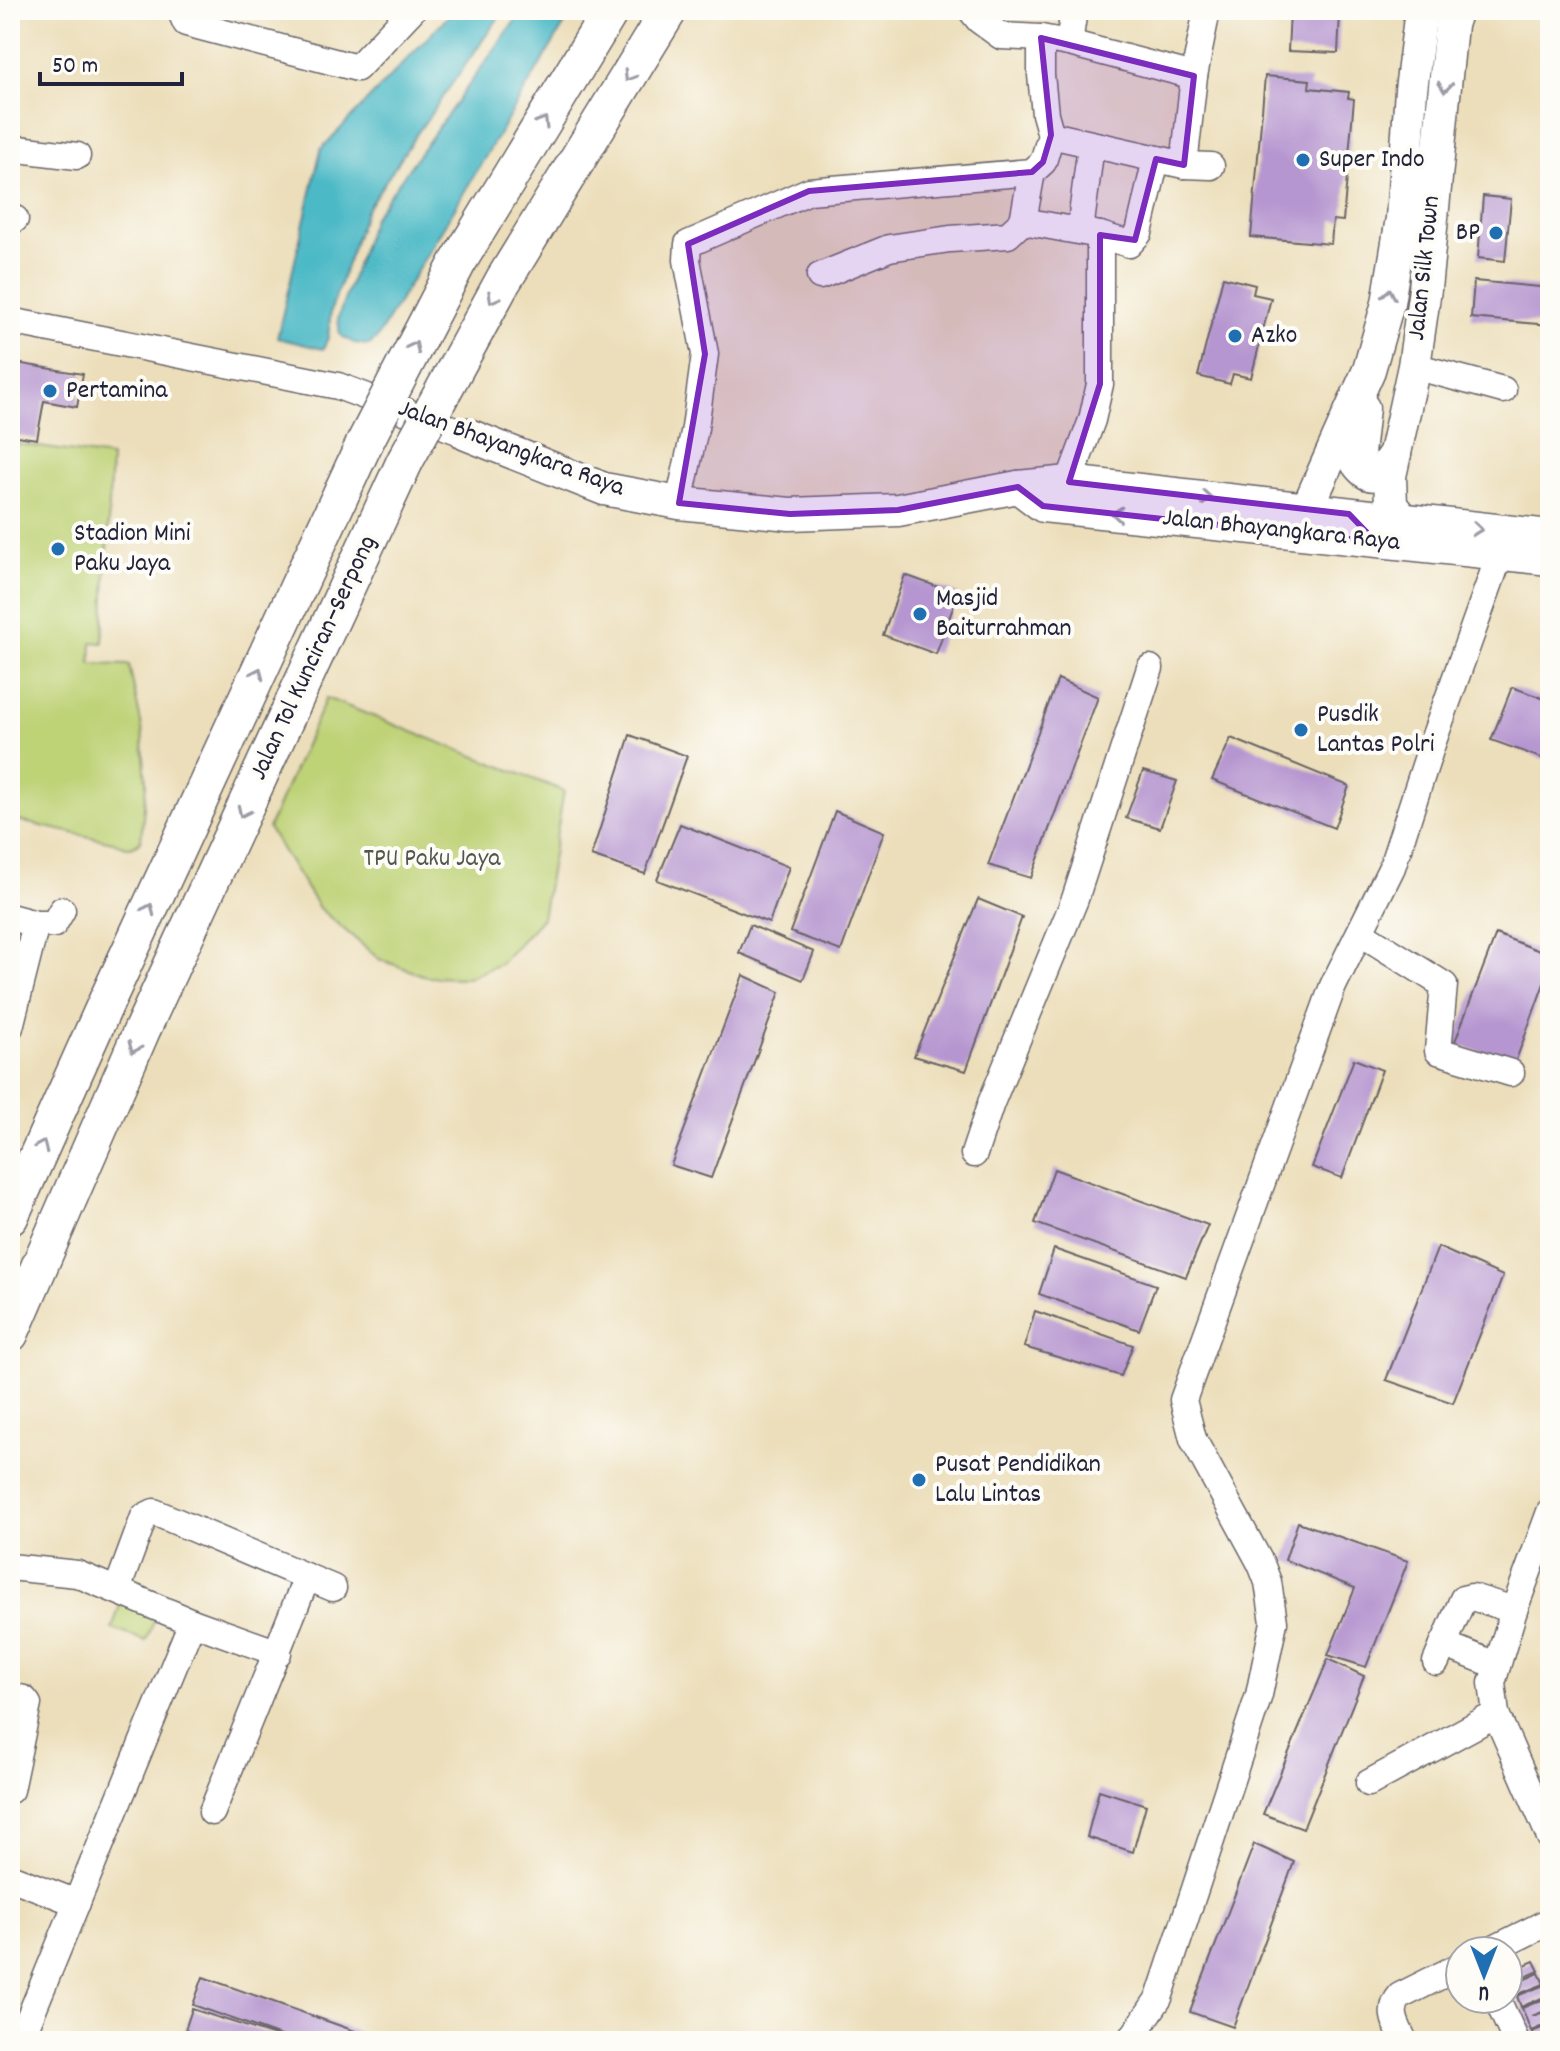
<svg xmlns="http://www.w3.org/2000/svg" width="1560" height="2051" viewBox="0 0 1560 2051" font-family="Dekko,sans-serif">
  <style>
    .green { fill: #bed276; stroke: #707a58; stroke-width: 2 }
    .water { fill: #4cb9c6; stroke: #376e80; stroke-width: 2 }
    .building { fill: #b696d0 }
    .lines { fill: none; stroke-linecap: round; stroke-linejoin: round }
    .minor-casing { stroke: #696467; stroke-width: 29 }
    .major-casing { stroke: #696467; stroke-width: 35 }
    .highway-casing { stroke: #696467; stroke-width: 39 }
    .minor { stroke: #fff; stroke-width: 26 }
    .major { stroke: #fff; stroke-width: 32 }
    .highway { stroke: #fff; stroke-width: 36 }
    .highway-bridge-casing { stroke: #696467; stroke-width: 39; stroke-linecap: butt }
    .highway-bridge { stroke: #fff; stroke-width: 36 }
    .oneway { stroke: #9c9ca7 }
    .marked { fill: #7b2cbf; fill-opacity: 0.2; stroke: #7b2cbf; stroke-width: 6; stroke-linejoin: round }
    .poi-dot { fill: #1f6fb2; stroke: #fdfcf7; stroke-width: 3 }
    .labels { text-anchor: middle; dominant-baseline: central; stroke-width: 8; stroke-linejoin: round; paint-order: stroke }
    .poi-label { font-size: 26px; fill: #22223b; stroke: #fdfcf7; text-anchor: start }
    .street-label { font-size: 26px; fill: #22223b; stroke: #fdfcf7 }
    .park-label { font-size: 26px; fill: #51574d; stroke: #fdfcf7 }
  </style>
  <rect width="100%" height="100%" fill="#fdfcf7"/>
  <filter id="ink" filterUnits="userSpaceOnUse"><feTurbulence type="fractalNoise" baseFrequency=".0125" numOctaves="2"/><feDisplacementMap in="SourceGraphic" scale="16" xChannelSelector="R" yChannelSelector="G"/><feConvolveMatrix kernelMatrix="1 2 1 2 8 2 1 2 1" color-interpolation-filters="sRGB"/></filter>
  <filter id="wash" filterUnits="userSpaceOnUse"><feTurbulence type="fractalNoise" baseFrequency=".006" numOctaves="4" result="noise"/><feDisplacementMap in="SourceGraphic" scale="32" xChannelSelector="R" yChannelSelector="G"/><feGaussianBlur stdDeviation="1.8" result="paint"/><feColorMatrix in="noise" values="0 0 0 0 0 0 0 0 0 0 0 0 0 0 0 0 0 1.4 0 .05"/><feComposite in="paint" operator="in"/></filter>
  <g filter="url(#wash)">
    <rect width="100%" height="100%" fill="#ecdeba"/>
    <!-- green -->
    <g class="green">
      <path d="M 10,443 L 111,457 L 103,643 L 92,642 L 91,664 L 129,665 L 142,727 L 146,784 L 141,840 C 132,851 124,847 113,842 L 10,819 Z"/>
      <polygon points="326,698 564,791 542,918 500,964 467,978 428,977 379,959 319,908 268,828"/>
      <polygon points="121,1602 156,1616 146,1641 112,1629"/>
    </g>
    <!-- water -->
    <g class="water">
      <polygon points="454,10 504,10 418,132 365,212 331,310 328,338 323,349 277,338 321,149"/>
      <polygon points="523,10 573,10 377,338 369,345 354,343 340,335 338,318 373,218"/>
    </g>
    <g id="blocks">
      <!-- building -->
      <g class="building">
        <polygon points="1303,10 1321,10 1321,13 1340,14 1338,53 1288,51 1290,12 1303,12"/>
        <polygon points="1265,76 1310,80 1309,88 1349,92 1348,98 1354,99 1343,221 1333,220 1331,244 1251,237"/>
        <polygon points="1483,196 1511,199 1505,261 1478,258"/>
        <polygon points="1223,277 1255,285 1253,294 1271,298 1251,378 1233,374 1230,384 1198,376"/>
        <polygon points="1474,281 1550,288 1550,325 1471,318"/>
        <polygon points="10,362 83,374 77,407 44,401 37,439 10,435"/>
        <polygon points="905,575 958,594 936,654 883,635"/>
        <polygon points="1058,679 1098,697 1031,878 988,865"/>
        <polygon points="1512,687 1550,701 1550,742 1544,759 1491,740"/>
        <polygon points="630,735 687,756 645,874 591,856"/>
        <polygon points="1231,738 1349,786 1334,828 1212,780"/>
        <polygon points="1143,771 1177,781 1160,828 1126,818"/>
        <polygon points="835,811 884,832 841,951 790,932"/>
        <polygon points="680,824 789,867 769,923 657,880"/>
        <polygon points="978,899 1022,917 966,1071 914,1056"/>
        <polygon points="750,925 814,952 803,980 739,953"/>
        <polygon points="1496,934 1550,955 1550,967 1515,1063 1454,1044"/>
        <polygon points="743,975 780,992 711,1178 671,1165"/>
        <polygon points="1354,1059 1382,1070 1342,1178 1312,1167"/>
        <polygon points="1054,1169 1208,1225 1186,1277 1035,1223"/>
        <polygon points="1438,1247 1503,1276 1453,1403 1386,1380"/>
        <polygon points="1054,1249 1156,1285 1139,1330 1039,1294"/>
        <polygon points="1035,1311 1133,1345 1121,1376 1024,1347"/>
        <polygon points="1298,1522 1408,1561 1366,1667 1328,1655 1355,1588 1285,1560"/>
        <polygon points="1328,1659 1364,1676 1303,1829 1263,1814"/>
        <polygon points="1099,1790 1146,1805 1133,1852 1087,1837"/>
        <polygon points="1254,1844 1294,1862 1233,2027 1190,2012"/>
        <polygon points="1534,1961 1539,1971 1511,1983 1508,1972"/>
        <polygon points="1539,1973 1544,1984 1516,1995 1512,1985"/>
        <polygon points="203,1977 383,2041 295,2041 193,2005"/>
        <polygon points="1544,1985 1549,1995 1521,2007 1517,1996"/>
        <polygon points="1549,1997 1550,2009 1532,2016 1550,2010 1550,2023 1531,2031 1522,2008"/>
        <polygon points="192,2009 288,2040 288,2041 219,2041 185,2030"/>
        <polygon points="1550,2025 1550,2037 1535,2041 1532,2032"/>
      </g>
    </g>
  </g>
  <g filter="url(#ink)">
    <use href="#blocks" fill-opacity="0" stroke="#696467" stroke-width="2"/>
    <g class="lines">
      <defs>
        <g id="minor">
          <polyline points="180,10 186,23 357,68 412,10"/>
          <polyline points="971,10 979,20 1001,36 1041,38 1069,43 1194,76"/>
          <polyline points="1069,43 1074,10"/>
          <polyline points="1051,135 1184,165 1211,166"/>
          <polyline points="10,148 77,156"/>
          <polyline points="1184,165 1194,76 1207,10"/>
          <polyline points="10,219 15,219"/>
          <polyline points="1023,221 1100,235 1129,244 1139,233 1156,159"/>
          <polyline points="1080,231 1091,145"/>
          <polyline points="820,276 889,248 950,239 1008,235 1023,221 1032,172"/>
          <polyline points="10,321 338,386 466,434"/>
          <polyline points="1414,366 1503,390"/>
          <polyline points="1069,482 1092,420 1100,384 1100,235"/>
          <polyline points="679,503 695,428 705,354 687,260 688,244 809,191 1032,172 1043,162 1051,135 1045,114 1041,75 1041,38"/>
          <polyline points="10,917 36,924 54,924 62,910"/>
          <polyline points="1361,933 1444,985 1438,1051 1511,1073"/>
          <polyline points="10,1027 36,924"/>
          <polyline points="974,1154 991,1103 1075,899 1150,668"/>
          <polyline points="1550,1512 1514,1610 1492,1683 1496,1714 1550,1837"/>
          <polyline points="10,1567 77,1574 192,1622 278,1653"/>
          <polyline points="117,1590 144,1517 154,1512 333,1588"/>
          <polyline points="1443,1644 1496,1665"/>
          <polyline points="1436,1662 1463,1599 1472,1597 1514,1610"/>
          <polyline points="10,1696 24,1699 28,1704 10,1790"/>
          <polyline points="1369,1783 1496,1714"/>
          <polyline points="212,1812 307,1577"/>
          <polyline points="10,1877 77,1903"/>
          <polyline points="1490,1951 1550,1921"/>
          <polyline points="1497,1999 1516,2041"/>
          <polyline points="20,2041 192,1622"/>
          <polyline points="1130,2041 1159,1998 1259,1695 1274,1622 1268,1582 1261,1564 1193,1439 1183,1400 1333,986 1392,867 1433,741 1500,554"/>
          <path d="M 1404,2041 C 1397,2026 1387,2011 1400,1996 L 1460,1966"/>
        </g>
        <g id="major">
          <path d="M 1363,408 L 1357,463 C 1374,486 1383,470 1395,453"/>
          <polyline points="466,434 604,489 679,503 790,514 898,510 1018,487 1069,482 1550,536"/>
          <polyline points="1018,487 1043,506 1550,559"/>
          <polyline points="1307,509 1369,370 1388,303 1402,218 1411,90 1421,10"/>
          <polyline points="1404,521 1391,505 1390,476 1414,366 1425,289 1451,25 1456,10"/>
        </g>
        <g id="highway">
          <polyline points="10,1217 104,1007 365,442"/>
          <polyline points="10,1334 141,1032 405,461"/>
        </g>
      </defs>
      <!-- minor casing -->
      <use href="#minor" class="minor-casing"/>
      <!-- major casing -->
      <use href="#major" class="major-casing"/>
      <!-- highway casing -->
      <use href="#highway" class="highway-casing"/>
      <!-- minor -->
      <use href="#minor" class="minor"/>
      <!-- major -->
      <use href="#major" class="major"/>
      <!-- highway -->
      <use href="#highway" class="highway"/>
      <defs>
        <g id="highway-bridge">
          <polyline points="365,442 457,264 611,10"/>
          <polyline points="405,461 503,281 669,10"/>
        </g>
      </defs>
      <!-- highway-bridge casing -->
      <use href="#highway-bridge" class="highway-bridge-casing"/>
      <!-- highway-bridge -->
      <use href="#highway-bridge" class="highway-bridge"/>
    </g>
    <!-- one-way arrows -->
    <defs><path id="oneway-chevron" d="M-2-3.5L2.5 0L-2 3.5" fill="none" stroke-width="1.6" stroke-linecap="round" stroke-linejoin="round" transform="scale(2)"/></defs>
    <g class="oneway">
      <use href="#oneway-chevron" transform="translate(629 76) rotate(122)"/>
      <use href="#oneway-chevron" transform="translate(1445 87) rotate(96)"/>
      <use href="#oneway-chevron" transform="translate(543 122) rotate(-59)"/>
      <use href="#oneway-chevron" transform="translate(1389 294) rotate(-80)"/>
      <use href="#oneway-chevron" transform="translate(493 298) rotate(119)"/>
      <use href="#oneway-chevron" transform="translate(414 347) rotate(-63)"/>
      <use href="#oneway-chevron" transform="translate(1207 498) rotate(6)"/>
      <use href="#oneway-chevron" transform="translate(1117 514) rotate(-174)"/>
      <use href="#oneway-chevron" transform="translate(1477 529) rotate(6)"/>
      <use href="#oneway-chevron" transform="translate(258 673) rotate(-65)"/>
      <use href="#oneway-chevron" transform="translate(243 812) rotate(115)"/>
      <use href="#oneway-chevron" transform="translate(149 909) rotate(-65)"/>
      <use href="#oneway-chevron" transform="translate(134 1048) rotate(113)"/>
      <use href="#oneway-chevron" transform="translate(42 1146) rotate(-66)"/>
    </g>
  </g>
  <!-- marked area -->
  <path class="marked" d="M 1041,38 L 1194,76 L 1184,165 L 1156,159 L 1135,240 L 1100,235 L 1100,384 L 1069,482 L 1349,514 L 1376,542 L 1043,506 L 1018,487 L 898,510 L 790,514 L 679,503 L 705,354 L 688,244 L 809,191 L 1032,172 L 1043,162 L 1051,135 Z"/>
  <!-- markers -->
  <g class="poi-dot">
    <circle cx="1303" cy="160" r="8"/>
    <circle cx="1496" cy="233" r="8"/>
    <circle cx="1235" cy="336" r="8"/>
    <circle cx="50" cy="391" r="8"/>
    <circle cx="58" cy="549" r="8"/>
    <circle cx="920" cy="614" r="8"/>
    <circle cx="1301" cy="730" r="8"/>
    <circle cx="919" cy="1480" r="8"/>
  </g>
  <g class="labels">
    <!-- poi labels -->
    <g class="poi-label">
      <text x="1319" y="160">Super Indo</text>
      <text x="1480" y="233" text-anchor="end">BP</text>
      <text x="1251" y="336">Azko</text>
      <text x="66" y="391">Pertamina</text>
      <text x="74" y="534">Stadion Mini<tspan x="74" dy="30">Paku Jaya</tspan></text>
      <text x="936" y="599">Masjid<tspan x="936" dy="30">Baiturrahman</tspan></text>
      <text x="1317" y="715">Pusdik<tspan x="1317" dy="30">Lantas Polri</tspan></text>
      <text x="935" y="1465">Pusat Pendidikan<tspan x="935" dy="30">Lalu Lintas</tspan></text>
    </g>
    <!-- street labels -->
    <g class="street-label">
      <text transform="translate(1425 268) rotate(-84)">Jalan Silk Town</text>
      <text transform="translate(511 449) rotate(20)">Jalan Bhayangkara Raya</text>
      <text transform="translate(1281 531) rotate(6)">Jalan Bhayangkara Raya</text>
      <text transform="translate(314 658) rotate(-65)">Jalan Tol Kunciran–Serpong</text>
    </g>
    <!-- park labels -->
    <g class="park-label">
      <text x="432" y="859">TPU Paku Jaya</text>
    </g>
  </g>
  <!-- margin -->
  <rect width="1560" height="2051" fill="none" stroke="#fdfcf7" stroke-width="40"/>
  <!-- north arrow -->
  <g transform="translate(1484 1975) rotate(180)"><circle r="38" fill="#fdfcf7" stroke="#a5a5ac" stroke-width="2"/>
  <path d="M0-6L14 30L0 20L-14 30Z" fill="#1f6fb2"/>
  <text y="-12" font-size="22" font-weight="bold" text-anchor="middle" fill="#22223b">U</text>
  </g>
  <!-- scale -->
  <path d="M40 72v12h142v-12" fill="none" stroke="#22223b" stroke-width="4"/>
  <text x="52" y="72" font-size="24" fill="#22223b" stroke="#fdfcf7" stroke-width="6" paint-order="stroke">50 m</text>
</svg>
